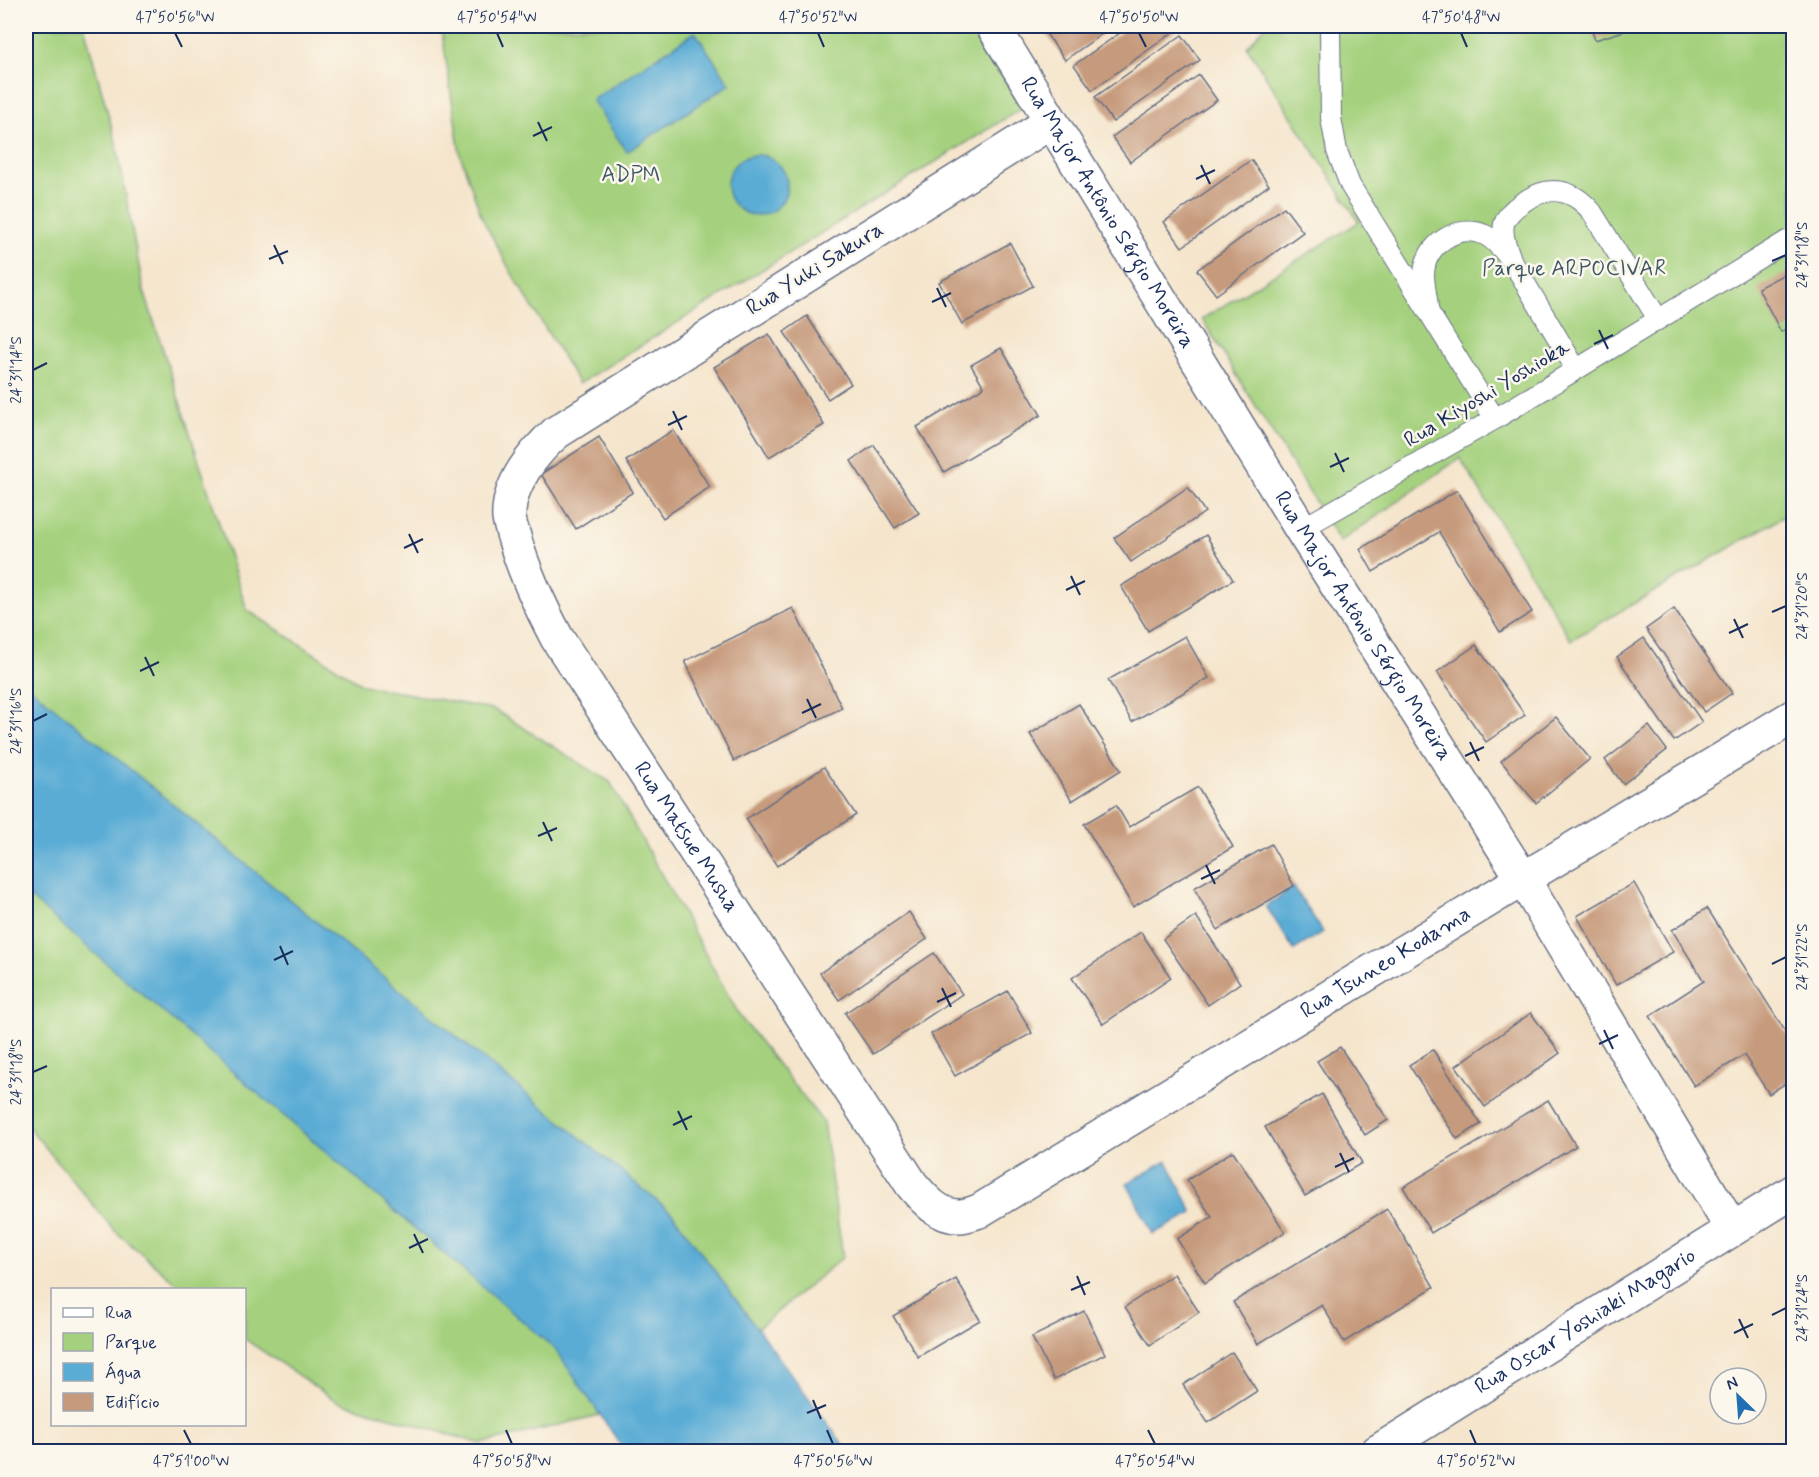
<svg xmlns="http://www.w3.org/2000/svg" width="1819" height="1477" viewBox="0 0 1819 1477" font-family="Mynerve,sans-serif">
  <style>
    .green { fill: #a5d17e; stroke: #60806e; stroke-width: 1.5 }
    .water { fill: #5aacd5; stroke: #3a6e9a; stroke-width: 1.5 }
    .building { fill: #c69a7c }
    .lines { fill: none; stroke-linecap: round; stroke-linejoin: round }
    .lane-casing { stroke: #676f84; stroke-width: 22 }
    .street-casing { stroke: #676f84; stroke-width: 36 }
    .lane { stroke: #fff; stroke-width: 20 }
    .street { stroke: #fff; stroke-width: 33 }
    .ticks { fill: none; stroke: #1b2f5e; stroke-width: 2 }
    .labels { text-anchor: middle; dominant-baseline: central; stroke-width: 5; stroke-linejoin: round; paint-order: stroke }
    .park-label { font-size: 22px; fill: #3e5866; stroke: #fbf7ec }
    .street-label { font-size: 22px; fill: #1b2f5e; stroke: #fbf7ec }
    .neatline { fill: none; stroke: #1b2f5e; stroke-width: 2 }
    .ticks-label { font-size: 15px; text-anchor: middle; fill: #1b2f5e }
  </style>
  <rect width="100%" height="100%" fill="#fbf7ec"/>
  <filter id="ink" filterUnits="userSpaceOnUse"><feTurbulence type="fractalNoise" baseFrequency=".0167" numOctaves="2"/><feDisplacementMap in="SourceGraphic" scale="12" xChannelSelector="R" yChannelSelector="G"/><feConvolveMatrix kernelMatrix="1 2 1 2 8 2 1 2 1" color-interpolation-filters="sRGB"/></filter>
  <filter id="wash" filterUnits="userSpaceOnUse"><feTurbulence type="fractalNoise" baseFrequency=".008" numOctaves="4" result="noise"/><feDisplacementMap in="SourceGraphic" scale="24" xChannelSelector="R" yChannelSelector="G"/><feGaussianBlur stdDeviation="1.35" result="paint"/><feColorMatrix in="noise" values="0 0 0 0 0 0 0 0 0 0 0 0 0 0 0 0 0 1.4 0 .05"/><feComposite in="paint" operator="in"/></filter>
  <g filter="url(#wash)">
    <rect width="100%" height="100%" fill="#f5e5cc"/>
    <!-- green -->
    <g class="green">
      <polygon points="26,26 84,26 116,143 143,288 247,610 363,685 495,710 610,782 741,1018 823,1122 843,1257 741,1342 620,1410 481,1444 336,1401 245,1339 244,1290 183,1289 114,1230 26,1124"/>
      <polygon points="441,26 978,26 1027,105 579,384 511,272 482,218 460,154"/>
      <polygon points="1265,26 1793,26 1793,511 1571,640 1460,458 1340,542 1202,319 1359,222 1247,47"/>
    </g>
    <!-- water -->
    <g class="water">
      <polygon points="695,32 730,84 627,152 592,100"/>
      <circle cx="757" cy="185" r="30"/>
      <polygon points="26,684 672,1213 848,1451 625,1451 555,1349 26,894"/>
      <polygon points="1294,887 1323,932 1294,950 1266,906"/>
      <polygon points="1167,1161 1193,1213 1153,1234 1127,1183"/>
    </g>
    <g id="blocks">
      <!-- building -->
      <g class="building">
        <polygon points="1060,26 1113,26 1065,60 1047,35"/>
        <polygon points="1130,26 1177,26 1179,28 1092,90 1074,65"/>
        <polygon points="1590,26 1640,26 1595,40"/>
        <polygon points="1182,35 1200,60 1113,122 1095,97"/>
        <polygon points="1199,75 1217,100 1130,162 1112,137"/>
        <polygon points="1251,160 1269,185 1182,247 1164,222"/>
        <polygon points="1284,207 1303,232 1216,295 1197,270"/>
        <polygon points="1010,243 1033,286 962,324 939,282"/>
        <polygon points="1794,269 1794,325 1781,332 1758,288"/>
        <polygon points="807,316 851,384 828,399 784,332"/>
        <polygon points="769,334 824,425 769,457 714,367"/>
        <polygon points="1001,348 1041,415 944,472 917,427 984,387 971,365"/>
        <polygon points="673,430 710,487 663,518 626,461"/>
        <polygon points="599,437 633,492 576,529 541,474"/>
        <polygon points="874,445 919,513 895,528 851,461"/>
        <polygon points="1188,487 1205,512 1131,562 1114,538"/>
        <polygon points="1457,490 1532,612 1500,632 1439,532 1373,572 1360,549"/>
        <polygon points="1206,535 1233,580 1148,631 1121,586"/>
        <polygon points="793,608 842,708 734,761 685,661"/>
        <polygon points="1674,609 1732,693 1704,712 1646,629"/>
        <polygon points="1185,636 1209,678 1132,722 1108,680"/>
        <polygon points="1644,638 1702,722 1674,741 1617,657"/>
        <polygon points="1476,645 1525,715 1486,742 1437,672"/>
        <polygon points="1079,704 1121,770 1072,801 1030,734"/>
        <polygon points="1556,717 1590,759 1536,803 1501,761"/>
        <polygon points="1649,726 1667,750 1623,784 1605,760"/>
        <polygon points="824,767 856,815 777,866 746,819"/>
        <polygon points="1198,787 1233,847 1133,907 1084,824 1116,805 1129,827"/>
        <polygon points="1271,844 1294,886 1218,930 1194,888"/>
        <polygon points="1634,883 1673,952 1616,985 1577,916"/>
        <polygon points="1707,908 1794,1045 1794,1078 1769,1094 1744,1055 1694,1086 1650,1016 1704,981 1672,930"/>
        <polygon points="909,912 927,939 839,1000 820,973"/>
        <polygon points="1196,916 1240,983 1208,1005 1163,939"/>
        <polygon points="1141,932 1171,978 1103,1024 1072,978"/>
        <polygon points="934,953 962,994 873,1054 845,1013"/>
        <polygon points="1008,991 1032,1033 955,1076 931,1034"/>
        <polygon points="1531,1013 1560,1053 1485,1107 1456,1066"/>
        <polygon points="1340,1047 1388,1120 1365,1135 1317,1061"/>
        <polygon points="1433,1050 1481,1124 1457,1139 1409,1065"/>
        <polygon points="1322,1094 1362,1163 1305,1196 1265,1127"/>
        <polygon points="1548,1100 1576,1146 1431,1233 1403,1187"/>
        <polygon points="1233,1151 1285,1232 1205,1283 1177,1239 1212,1217 1187,1180"/>
        <polygon points="1387,1209 1434,1287 1344,1342 1322,1305 1258,1344 1233,1302"/>
        <polygon points="1174,1274 1199,1312 1150,1345 1125,1307"/>
        <polygon points="956,1279 980,1320 918,1357 893,1316"/>
        <polygon points="1084,1311 1105,1354 1054,1380 1032,1337"/>
        <polygon points="1232,1352 1257,1391 1208,1423 1183,1385"/>
      </g>
    </g>
  </g>
  <g filter="url(#ink)">
    <use href="#blocks" fill-opacity="0" stroke="#676f84" stroke-width="1.5"/>
    <g class="lines">
      <defs>
        <g id="lane">
          <polyline points="1330,26 1331,118 1337,151 1350,185 1495,419"/>
          <path d="M 1510,256 C 1506,245 1502,235 1504,224 C 1507,214 1514,208 1522,203 C 1548,184 1572,188 1592,212 L 1658,319"/>
          <path d="M 1428,307 C 1427,296 1424,285 1424,274 C 1425,244 1458,223 1485,235 C 1496,240 1504,252 1512,261 L 1576,369"/>
          <polyline points="1301,529 1495,419 1787,241"/>
        </g>
        <g id="street">
          <path id="s1" d="M 993,26 L 1301,529 L 1523,879 L 1732,1229"/>
          <path id="s2" d="M 1051,122 L 557,432 C 534,452 507,485 509,518 C 510,525 513,533 515,540 C 525,575 540,606 557,638 L 912,1185 C 924,1199 939,1217 960,1216 C 966,1216 973,1213 979,1211 L 1523,879 L 1794,716"/>
          <path id="s3" d="M 1377,1452 L 1794,1191"/>
        </g>
      </defs>
      <!-- lane casing -->
      <use href="#lane" class="lane-casing"/>
      <!-- street casing -->
      <use href="#street" class="street-casing"/>
      <!-- lane -->
      <use href="#lane" class="lane"/>
      <!-- street -->
      <use href="#street" class="street"/>
    </g>
  </g>
  <!-- ticks -->
  <path class="ticks" d="M 175,33 L 182,47M 497,33 L 503,47M 818,33 L 824,47M 1139,33 L 1146,47M 1461,33 L 1467,47M 538,122 L 547,141M 533,136 L 552,127M 1201,165 L 1210,184M 1196,179 L 1215,170M 274,245 L 283,264M 269,259 L 288,251M 1772,261 L 1786,255M 937,288 L 946,307M 932,302 L 951,293M 1599,330 L 1608,349M 1594,344 L 1613,335M 33,370 L 47,363M 673,411 L 682,430M 668,425 L 687,416M 1335,453 L 1344,472M 1330,467 L 1349,458M 409,534 L 418,553M 404,548 L 423,539M 1071,576 L 1080,595M 1066,590 L 1085,581M 1772,612 L 1786,606M 1734,619 L 1743,638M 1729,633 L 1748,624M 145,657 L 154,676M 140,671 L 159,662M 807,699 L 816,718M 802,713 L 821,704M 33,721 L 47,714M 1470,742 L 1479,761M 1465,756 L 1484,747M 543,822 L 552,841M 538,836 L 557,828M 1206,865 L 1215,884M 1201,879 L 1220,870M 280,946 L 288,965M 274,960 L 293,951M 1772,964 L 1786,957M 942,988 L 951,1007M 937,1002 L 956,993M 1604,1030 L 1613,1049M 1599,1044 L 1618,1035M 33,1072 L 47,1066M 678,1111 L 687,1130M 673,1125 L 692,1116M 1340,1153 L 1349,1172M 1335,1167 L 1354,1158M 414,1234 L 423,1253M 409,1248 L 428,1239M 1077,1276 L 1085,1295M 1071,1290 L 1090,1282M 1772,1315 L 1786,1308M 1739,1319 L 1748,1338M 1734,1333 L 1753,1324M 813,1400 L 821,1419M 807,1413 L 826,1405M 184,1430 L 191,1444M 506,1430 L 512,1444M 827,1430 L 833,1444M 1148,1430 L 1155,1444M 1470,1430 L 1476,1444"/>
  <g class="labels">
    <!-- park labels -->
    <g class="park-label">
      <text x="631" y="175">ADPM</text>
      <text x="1574" y="269">Parque ARPOCIVAR</text>
    </g>
    <!-- street labels -->
    <g class="street-label">
      <text stroke="none"><textPath href="#s1" startOffset="219">Rua Major Antônio Sérgio Moreira</textPath></text>
      <text transform="translate(815 269) rotate(-32)">Rua Yuki Sakura</text>
      <text transform="translate(1487 394) rotate(-31)">Rua Kiyoshi Yoshioka</text>
      <text stroke="none"><textPath href="#s1" startOffset="705">Rua Major Antônio Sérgio Moreira</textPath></text>
      <text stroke="none"><textPath href="#s2" startOffset="1052">Rua Matsue Musha</textPath></text>
      <text stroke="none"><textPath href="#s2" startOffset="2022">Rua Tsuneo Kodama</textPath></text>
      <text stroke="none"><textPath href="#s3" startOffset="246">Rua Oscar Yoshiaki Magario</textPath></text>
    </g>
  </g>
  <!-- margin -->
  <rect width="1819" height="1477" fill="none" stroke="#fbf7ec" stroke-width="66"/>
  <!-- legend -->
  <rect x="51" y="1288" width="195" height="138" fill="#fbf7ec" stroke="#a1a7b3" stroke-width="1.5"/>
  <rect x="63" y="1308" width="30" height="9" fill="#ffffff" stroke="#a1a7b3" stroke-width="1.5"/>
  <text x="105" y="1318" font-size="18" fill="#1b2f5e">Rua</text>
  <rect x="63" y="1333" width="30" height="18" fill="#a5d17e" stroke="#a1a7b3" stroke-width="1.5"/>
  <text x="105" y="1348" font-size="18" fill="#1b2f5e">Parque</text>
  <rect x="63" y="1363" width="30" height="18" fill="#5aacd5" stroke="#a1a7b3" stroke-width="1.5"/>
  <text x="105" y="1378" font-size="18" fill="#1b2f5e">Água</text>
  <rect x="63" y="1393" width="30" height="18" fill="#c69a7c" stroke="#a1a7b3" stroke-width="1.5"/>
  <text x="105" y="1408" font-size="18" fill="#1b2f5e">Edifício</text>
  <!-- north arrow -->
  <g transform="translate(1738 1396) rotate(335)"><circle r="28" fill="#fbf7ec" stroke="#a1a7b3" stroke-width="1.5"/>
  <path d="M0-4.5L10 22L0 15L-10 22Z" fill="#1f6fb2"/>
  <text y="-9" font-size="16" font-weight="bold" text-anchor="middle" fill="#1b2f5e">N</text>
  </g>
  <rect x="33" y="33" width="1753" height="1411" class="neatline"/>
  <g class="ticks-label">
    <text x="175" y="22">47°50'56"W</text>
    <text x="497" y="22">47°50'54"W</text>
    <text x="818" y="22">47°50'52"W</text>
    <text x="1139" y="22">47°50'50"W</text>
    <text x="1461" y="22">47°50'48"W</text>
    <text transform="translate(1802 255) rotate(-90)" y="5">24°31'18"S</text>
    <text transform="translate(16 370) rotate(-90)" y="5">24°31'14"S</text>
    <text transform="translate(1802 606) rotate(-90)" y="5">24°31'20"S</text>
    <text transform="translate(16 721) rotate(-90)" y="5">24°31'16"S</text>
    <text transform="translate(1802 957) rotate(-90)" y="5">24°31'22"S</text>
    <text transform="translate(16 1072) rotate(-90)" y="5">24°31'18"S</text>
    <text transform="translate(1802 1308) rotate(-90)" y="5">24°31'24"S</text>
    <text x="191" y="1466">47°51'00"W</text>
    <text x="512" y="1466">47°50'58"W</text>
    <text x="833" y="1466">47°50'56"W</text>
    <text x="1155" y="1466">47°50'54"W</text>
    <text x="1476" y="1466">47°50'52"W</text>
  </g>
</svg>
